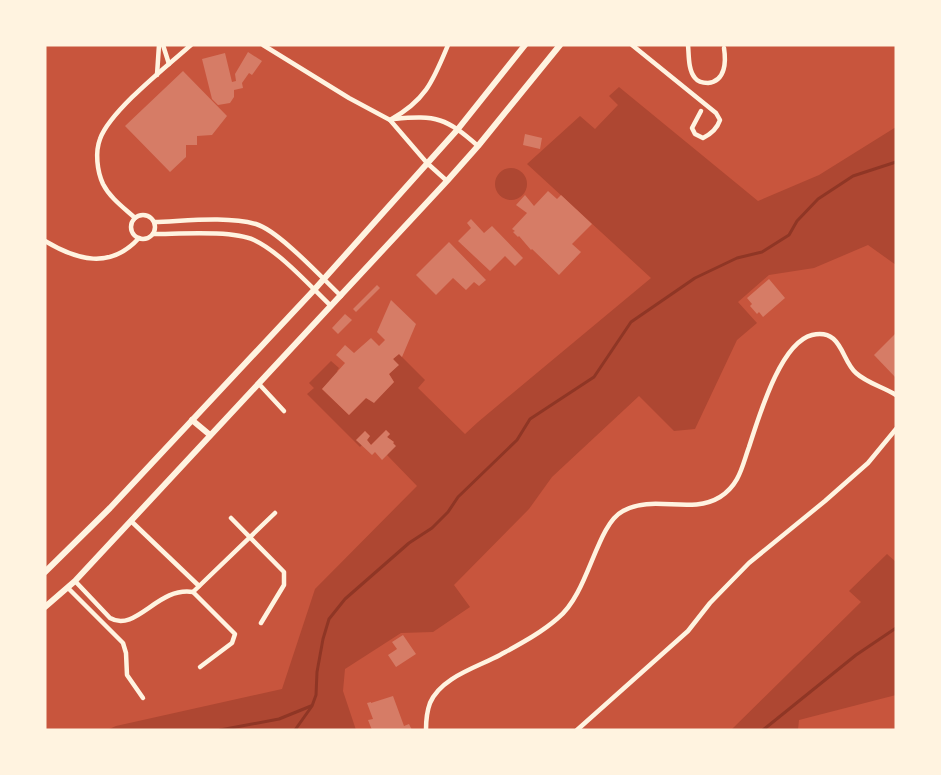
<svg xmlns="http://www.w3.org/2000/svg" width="941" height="775" viewBox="0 0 941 775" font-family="Manrope,sans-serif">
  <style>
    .green { fill: #ae4732 }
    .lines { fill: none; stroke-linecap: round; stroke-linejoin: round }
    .stream { stroke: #8f3625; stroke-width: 3 }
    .building { fill: #d67c66 }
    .minor { stroke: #fff3e0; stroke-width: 4.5 }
    .secondary { stroke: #fff3e0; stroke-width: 6 }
  </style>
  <rect width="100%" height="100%" fill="#c8553d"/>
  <!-- green -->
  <g class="green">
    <polygon points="619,87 758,201 819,175 896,127 896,265 868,245 814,268 769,275 738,302 757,323 737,340 695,429 674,431 639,396 552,477 529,509 454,585 470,607 433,632 401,633 345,669 343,691 356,730 107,730 116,726 282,689 315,589 417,486 387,455 394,442 387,437 390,434 386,430 371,445 367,440 370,436 365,431 356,440 362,445 360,447 307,394 314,388 309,383 331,361 339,368 337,371 338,372 322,389 349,415 366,398 374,402 394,382 389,374 398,365 393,359 399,354 425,380 418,388 465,434 478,422 651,278 527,164 580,116 595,129 618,105 609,96"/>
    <circle cx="511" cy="184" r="16"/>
    <polygon points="887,554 896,562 896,695 799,720 798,730 731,730 861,602 849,591"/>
  </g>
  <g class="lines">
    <!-- stream -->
    <g class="stream">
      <polyline points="220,730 279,719 311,706"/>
      <polyline points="295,730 312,706 316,695 317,672 323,639 329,619 345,599 409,543 432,528 448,512 458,497 517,440 530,419 594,377 631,322 695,278 737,258 762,252 789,235 797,221 818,199 853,176 896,162"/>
      <polyline points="763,730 856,655 896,628"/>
    </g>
  </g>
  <!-- building -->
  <g class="building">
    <polygon points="248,52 262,61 252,75 249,73 242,83 243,88 234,90 234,97 230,103 218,105 212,99 202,59 225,53 232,82 236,81 235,74"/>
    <polygon points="183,71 227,116 212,135 197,136 197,145 186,145 186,157 170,172 125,126"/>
    <polygon points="525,134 542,138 540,149 523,145"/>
    <polygon points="548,191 557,199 561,195 592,224 572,244 581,252 559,275 532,249 531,250 519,236 518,237 513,232 515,231 512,229 527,213 516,205 525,195 534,206"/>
    <polygon points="471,219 484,233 492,226 523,258 515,266 505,256 490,271 458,241 471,228 467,223"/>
    <polygon points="449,242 486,280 479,286 474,282 466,290 453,278 436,295 416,275"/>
    <polygon points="769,279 785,298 763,317 759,312 757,314 750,306 752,304 747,298"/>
    <polygon points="377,285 380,288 356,312 353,309"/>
    <polygon points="391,300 416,324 402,357 399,354 393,359 399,365 389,374 394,382 374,403 366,398 349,415 322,389 345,363 336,355 345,345 354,353 371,338 379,346 385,340 377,332"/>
    <polygon points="345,314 352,320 338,334 332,328"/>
    <polygon points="896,333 896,378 874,355"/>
    <polygon points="386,430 390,434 387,437 394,442 393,443 396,446 382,460 375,452 372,455 356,440 365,431 370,436 367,440 371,445"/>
    <polygon points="403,635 416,654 396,667 388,655 397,649 392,642"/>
    <polygon points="393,696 404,726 409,724 412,730 372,730 368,720 373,719 367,703 371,702 371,703"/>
  </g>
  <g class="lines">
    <!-- minor -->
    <g class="minor">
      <polyline points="163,45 169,64"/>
      <polyline points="263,45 349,98 390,120 427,163 447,181"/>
      <path d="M 632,45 L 716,113 L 720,120 C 717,129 711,134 703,138 L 695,134 L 692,128 L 701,111"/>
      <path d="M 688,45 C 689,55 688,70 695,78 C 698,82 703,83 708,83 C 726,81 726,61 724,48"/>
      <polyline points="157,75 159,45"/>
      <path d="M 394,119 C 437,115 446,118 478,146"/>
      <path d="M 390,120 C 426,100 433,81 448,45"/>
      <circle cx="143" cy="227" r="12"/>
      <path d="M 135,218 C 124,208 110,198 103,184 C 97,171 95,152 100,139 C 110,111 167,66 191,45"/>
      <path d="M 154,222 C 186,221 226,216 256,224 C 279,231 322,278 341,296"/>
      <path d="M 153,234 C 179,234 232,230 254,240 C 280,252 310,286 331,306"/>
      <path d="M 45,241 C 77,260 110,270 139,238"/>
      <polyline points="259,384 284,411"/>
      <polyline points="231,518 284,572 284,585 261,623"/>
      <polyline points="131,521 199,586"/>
      <path d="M 75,581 L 110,618 C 136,633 158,586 193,592 L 235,634 L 232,643 L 200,667"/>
      <polyline points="68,588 123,643 126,653 127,675 143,698"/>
      <polyline points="193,592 275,513"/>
      <path d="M 426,730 C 426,722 427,711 430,703 C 441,677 478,667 500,655 C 520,644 541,633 558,618 C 589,593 596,525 623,511 C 653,494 691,515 720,497 C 740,484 742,466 749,447 C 759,417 780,343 812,335 C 842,328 841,360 856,373 C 867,383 883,387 896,395"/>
      <polyline points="577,730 688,631 710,603 749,563 825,501 868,463 896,429"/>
    </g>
    <!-- secondary -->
    <g class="secondary">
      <polyline points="192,420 210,435"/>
      <polyline points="45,572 110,508 314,290 458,129 525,45"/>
      <polyline points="45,607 75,581 447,181 478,146 560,45"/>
    </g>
  </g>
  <!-- border -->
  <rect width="941" height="775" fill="none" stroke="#fff3e0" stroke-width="93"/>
</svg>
